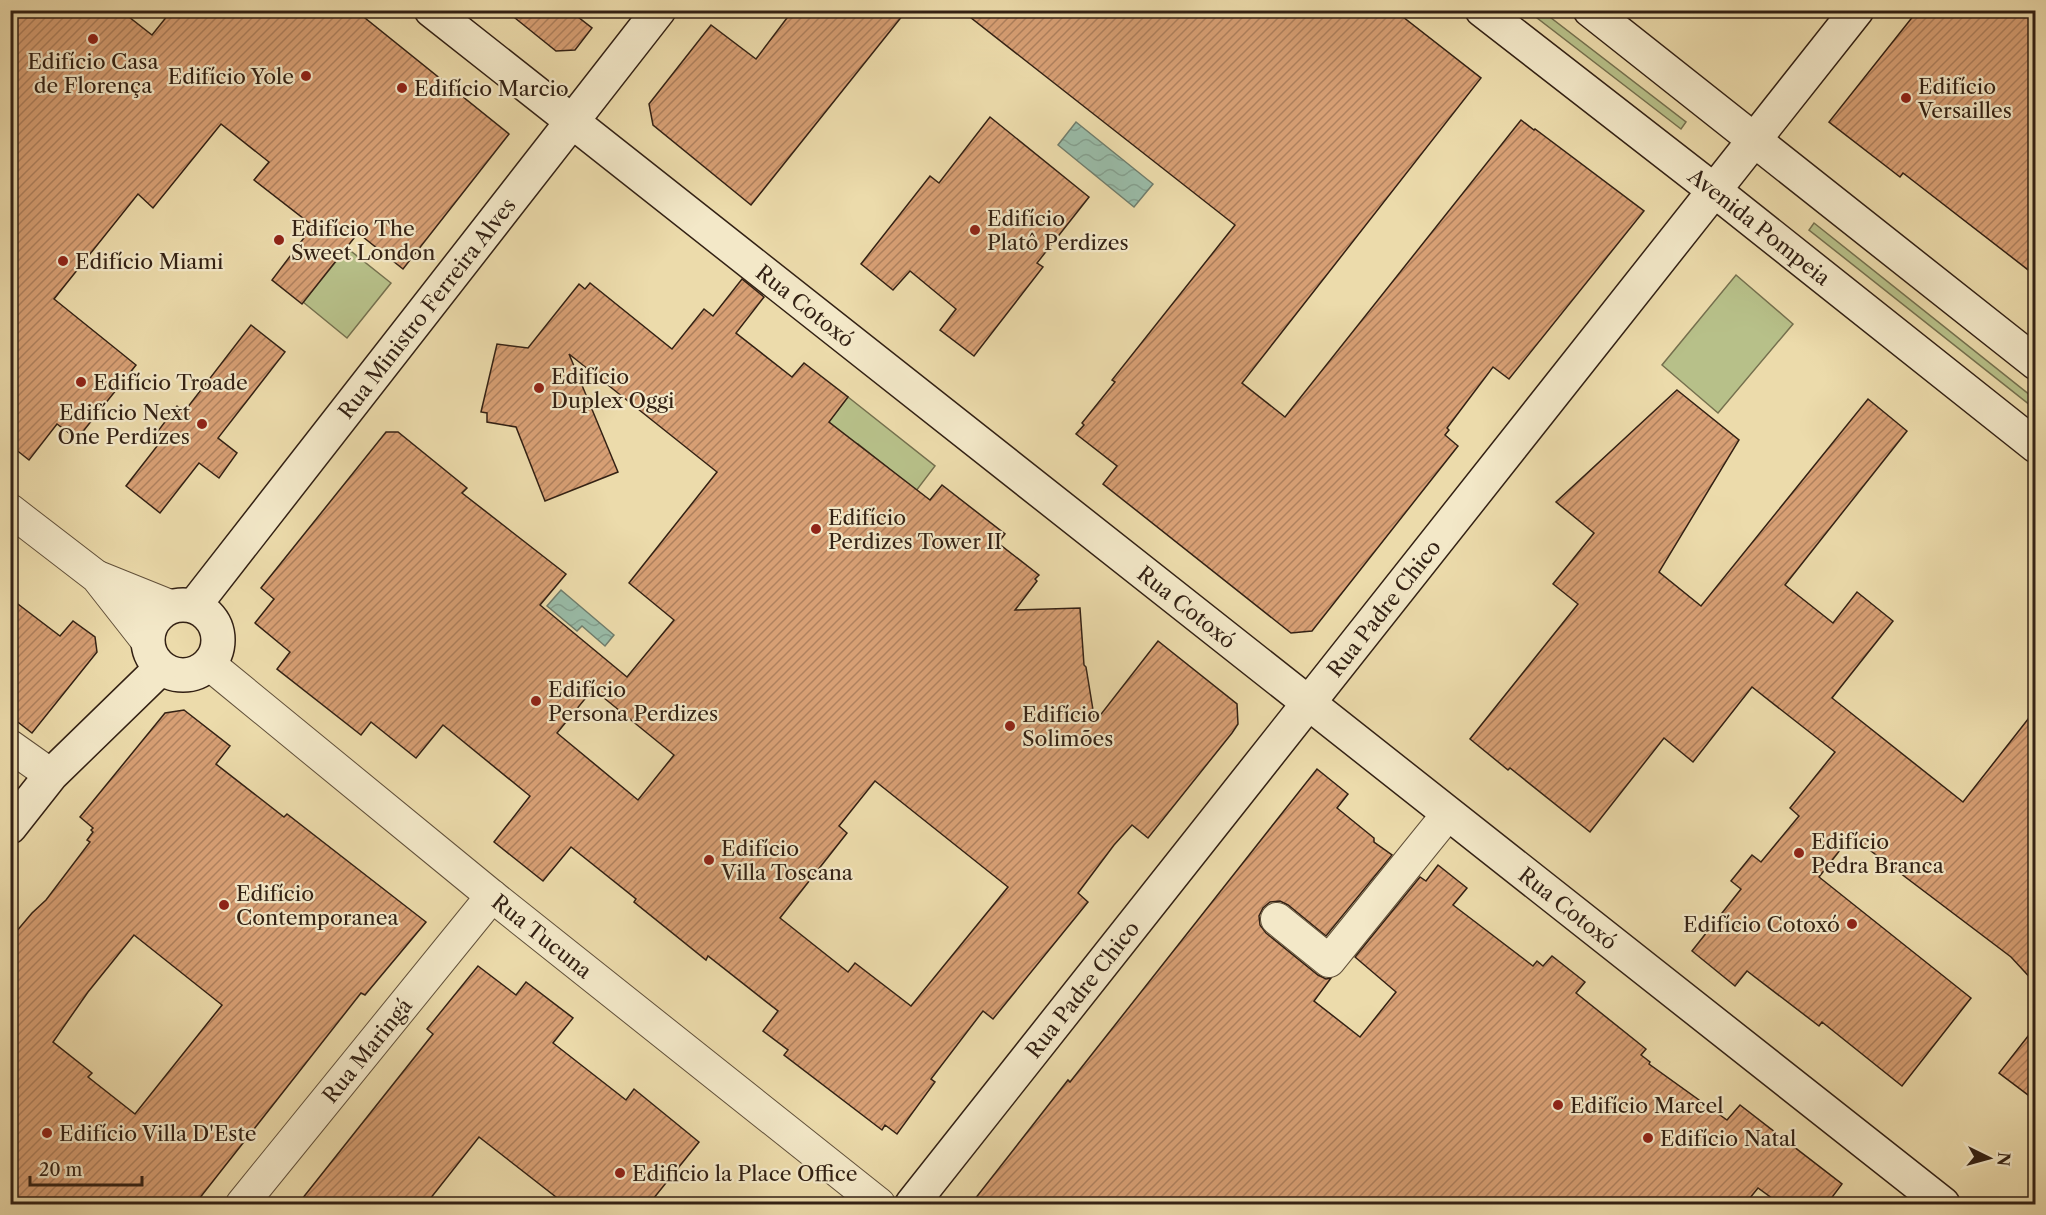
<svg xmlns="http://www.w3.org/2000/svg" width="2046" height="1215" viewBox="0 0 2046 1215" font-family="'Libre Caslon Text',serif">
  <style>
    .green { fill: #b7c089; stroke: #75704e; stroke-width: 1.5 }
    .water { fill: url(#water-waves); stroke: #707d6c; stroke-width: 1.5 }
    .building { fill: url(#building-hatch); stroke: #332114; stroke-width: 1.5; fill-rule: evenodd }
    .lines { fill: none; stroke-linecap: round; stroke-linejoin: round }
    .street-casing { stroke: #61503a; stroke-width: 34 }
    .secondary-casing { stroke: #332114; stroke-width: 36 }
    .street { stroke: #f3e8c8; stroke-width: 32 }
    .secondary { stroke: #f3e8c8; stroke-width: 33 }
    .poi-dot { fill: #8f2418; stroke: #f3e8c8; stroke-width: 2 }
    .labels { text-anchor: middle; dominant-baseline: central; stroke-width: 4.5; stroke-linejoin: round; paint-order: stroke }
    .poi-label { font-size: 21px; fill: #332114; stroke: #f3e8c8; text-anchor: start }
    .street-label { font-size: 21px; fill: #332114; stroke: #f3e8c8 }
  </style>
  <defs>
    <pattern id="water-waves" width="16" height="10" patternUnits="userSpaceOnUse" patternTransform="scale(1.5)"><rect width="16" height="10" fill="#99bba7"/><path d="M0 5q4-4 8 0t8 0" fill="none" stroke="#84a08f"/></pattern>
    <pattern id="building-hatch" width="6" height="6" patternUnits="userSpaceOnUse" patternTransform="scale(1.5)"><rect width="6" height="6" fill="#d79f74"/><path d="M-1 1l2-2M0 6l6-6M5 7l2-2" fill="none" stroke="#af815e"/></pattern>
  </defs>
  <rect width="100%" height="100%" fill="#ecdbab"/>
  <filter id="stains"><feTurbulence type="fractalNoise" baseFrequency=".00333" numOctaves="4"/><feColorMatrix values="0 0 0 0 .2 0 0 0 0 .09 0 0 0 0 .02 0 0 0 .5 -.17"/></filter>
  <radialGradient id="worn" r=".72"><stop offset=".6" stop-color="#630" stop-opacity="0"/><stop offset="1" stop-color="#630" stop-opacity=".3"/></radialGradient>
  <!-- green -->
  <g class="green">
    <polygon points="1528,11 1542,11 1686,122 1681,129"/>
    <polygon points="1814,223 2035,399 2035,409 1809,230"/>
    <polygon points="347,248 391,283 347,338 303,302"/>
    <polygon points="1736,275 1793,324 1718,413 1662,365"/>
    <polygon points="848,397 935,466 903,508 888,468 858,444 815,439"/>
  </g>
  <!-- water -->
  <g class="water">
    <polygon points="1076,122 1153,184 1134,207 1058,145"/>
    <polygon points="561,590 614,635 605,646 582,626 577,631 547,606"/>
  </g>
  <!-- building -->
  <g class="building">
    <polygon points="10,10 120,10 152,35 172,10 355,10 509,134 403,269 358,233 302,304 272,280 313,226 254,180 269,162 221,124 153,208 138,194 54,299 136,365 77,439 57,424 29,460 10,445"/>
    <polygon points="505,10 569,10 592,28 575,50 556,51"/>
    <polygon points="793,10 907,10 751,205 653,125 649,104 711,25 756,59"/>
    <polygon points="961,10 1394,10 1481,78 1242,383 1285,417 1521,120 1534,130 1535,129 1644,211 1509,379 1493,367 1447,428 1449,430 1445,435 1458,446 1312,631 1291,633 1103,484 1117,466 1076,434 1084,425 1082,423 1115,382 1112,380 1235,225"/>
    <polygon points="1918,10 2036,10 2036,276 1903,173 1900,177 1829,122"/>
    <polygon points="990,117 1089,197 1037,263 1043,267 974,356 940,330 956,309 910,271 893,290 861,264 930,176 939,183"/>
    <path d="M 742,279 L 764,297 L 736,333 L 792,377 L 804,363 L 848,397 L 829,422 L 930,500 L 942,485 L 1005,534 L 998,543 L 1039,575 L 1035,579 L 1037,581 L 1015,610 L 1080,608 L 1084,665 L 1086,667 L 1095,722 L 1158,641 L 1237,704 L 1238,724 L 1232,733 L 1148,838 L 1132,825 L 1114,845 L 1078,893 L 1088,902 L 993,1019 L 983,1011 L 931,1079 L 935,1082 L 897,1134 L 885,1125 L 882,1130 L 784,1055 L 788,1050 L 763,1031 L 778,1011 L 708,956 L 706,960 L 634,902 L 636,899 L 571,847 L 543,881 L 494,842 L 530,796 L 443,725 L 416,758 L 371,722 L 361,735 L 277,669 L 290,652 L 255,623 L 274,599 L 261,588 L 386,432 L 398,432 L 467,488 L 462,493 L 566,574 L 540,605 L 627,677 L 674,620 L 629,583 L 717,472 L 569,354 L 618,472 L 545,501 L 516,427 L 487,422 L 487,413 L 481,412 L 497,344 L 528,348 L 579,284 L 585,289 L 590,283 L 672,349 L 704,309 L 713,316 ZM 593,689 L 674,755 L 638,800 L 557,733 ZM 875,781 L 1008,887 L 911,1006 L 855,963 L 848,972 L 780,918 L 847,833 L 839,826 Z"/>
    <polygon points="251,325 285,352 218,438 237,453 219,478 199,463 160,513 126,486 165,436 158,431 177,406 184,412"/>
    <polygon points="1677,390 1739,440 1659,572 1701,606 1868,399 1907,431 1785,585 1833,623 1857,592 1893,621 1832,698 1963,802 2036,709 2036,984 2011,957 1851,836 1819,877 1971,998 1902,1086 1822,1022 1819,1026 1747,971 1735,986 1692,951 1741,889 1731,881 1752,855 1761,862 1799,816 1790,808 1835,752 1752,687 1693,762 1664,738 1590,832 1510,768 1508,770 1470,739 1578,604 1553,584 1594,533 1556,502"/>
    <polygon points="10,598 60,636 73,621 95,637 97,652 32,733 10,716"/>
    <path d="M 184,710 L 230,746 L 216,764 L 284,817 L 287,814 L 426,922 L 365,995 L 361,993 L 195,1204 L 10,1204 L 10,939 L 32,913 L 46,900 L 90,842 L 87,840 L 93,832 L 91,830 L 93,828 L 80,817 L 165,713 ZM 134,935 L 222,1005 L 135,1114 L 88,1077 L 92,1073 L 53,1042 L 88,992 Z"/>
    <polygon points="1317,769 1348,794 1337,808 1374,838 1374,842 1392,855 1326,936 1288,905 1280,901 1270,902 1263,908 1259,916 1260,925 1266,933 1318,975 1326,979 1331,978 1314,1001 1360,1037 1396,992 1355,957 1420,877 1426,881 1438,865 1467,888 1453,905 1533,966 1537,961 1543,966 1552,956 1585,982 1576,993 1646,1049 1641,1055 1650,1062 1649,1064 1727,1120 1740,1105 1842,1184 1827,1204 1780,1204 1758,1188 1745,1204 971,1204 1068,1080 1070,1082"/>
    <polygon points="478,966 516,995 526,982 573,1018 553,1043 626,1100 634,1089 699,1142 649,1204 565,1204 479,1137 426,1204 298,1204 433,1034 427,1029"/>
    <polygon points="2036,1026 2036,1101 1999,1073"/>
  </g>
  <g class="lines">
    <defs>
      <g id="street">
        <polyline points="10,510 97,577 148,642"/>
        <polyline points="98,577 170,606"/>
        <path id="s1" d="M 209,664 L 492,896 L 879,1204"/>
        <polyline points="10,746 51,775"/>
        <polyline points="1277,919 1329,961 1448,814"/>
        <path id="s2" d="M 242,1204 L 492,896"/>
      </g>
      <g id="secondary">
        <path id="s3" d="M 431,10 L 1943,1204"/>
        <path id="s4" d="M 1482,10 L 1729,202 L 2036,446"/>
        <polyline points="1590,10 2036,363"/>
        <circle cx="183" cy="640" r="35"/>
        <path id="s5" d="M 194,606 L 659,10"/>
        <polyline points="10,827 51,775 161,668"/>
        <path id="s6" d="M 912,1204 L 1857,10"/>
      </g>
    </defs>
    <!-- street casing -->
    <use href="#street" class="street-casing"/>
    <!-- secondary casing -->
    <use href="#secondary" class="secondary-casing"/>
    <!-- street -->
    <use href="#street" class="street"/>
    <!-- secondary -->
    <use href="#secondary" class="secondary"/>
  </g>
  <!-- markers -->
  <g class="poi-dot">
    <circle cx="93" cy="39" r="6"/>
    <circle cx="306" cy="76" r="6"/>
    <circle cx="402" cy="88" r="6"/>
    <circle cx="1906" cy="98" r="6"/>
    <circle cx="975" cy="230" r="6"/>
    <circle cx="279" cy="240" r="6"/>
    <circle cx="63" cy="261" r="6"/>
    <circle cx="81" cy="382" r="6"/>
    <circle cx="539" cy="388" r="6"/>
    <circle cx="202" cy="424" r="6"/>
    <circle cx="816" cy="529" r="6"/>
    <circle cx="536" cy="701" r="6"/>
    <circle cx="1010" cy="726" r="6"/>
    <circle cx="1799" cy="853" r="6"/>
    <circle cx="709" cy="860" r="6"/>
    <circle cx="224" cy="905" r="6"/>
    <circle cx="1852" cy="924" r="6"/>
    <circle cx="1558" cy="1105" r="6"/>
    <circle cx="47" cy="1133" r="6"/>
    <circle cx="1648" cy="1138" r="6"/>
    <circle cx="620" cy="1173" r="6"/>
  </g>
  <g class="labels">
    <!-- poi labels -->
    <g class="poi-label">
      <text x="93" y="61" text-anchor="middle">Edifício Casa<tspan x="93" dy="24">de Florença</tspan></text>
      <text x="294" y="76" text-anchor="end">Edifício Yole</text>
      <text x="1918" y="86">Edifício<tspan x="1918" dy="24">Versailles</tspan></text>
      <text x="414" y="88">Edifício Marcio</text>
      <text x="987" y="218">Edifício<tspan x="987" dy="24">Platô Perdizes</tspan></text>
      <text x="291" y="228">Edifício The<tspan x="291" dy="24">Sweet London</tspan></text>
      <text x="75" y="261">Edifício Miami</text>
      <text x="551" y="376">Edifício<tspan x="551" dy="24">Duplex Oggi</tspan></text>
      <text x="93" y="382">Edifício Troade</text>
      <text x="190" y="412" text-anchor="end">Edifício Next<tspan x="190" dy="24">One Perdizes</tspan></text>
      <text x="828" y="517">Edifício<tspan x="828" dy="24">Perdizes Tower II</tspan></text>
      <text x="548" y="689">Edifício<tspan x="548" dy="24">Persona Perdizes</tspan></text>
      <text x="1022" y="714">Edifício<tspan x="1022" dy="24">Solimões</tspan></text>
      <text x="1811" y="841">Edifício<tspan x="1811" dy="24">Pedra Branca</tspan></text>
      <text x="721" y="848">Edifício<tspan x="721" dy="24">Villa Toscana</tspan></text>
      <text x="236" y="893">Edifício<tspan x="236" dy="24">Contemporanea</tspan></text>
      <text x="1840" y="924" text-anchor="end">Edifício Cotoxó</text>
      <text x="1570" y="1105">Edifício Marcel</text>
      <text x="59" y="1133">Edifício Villa D'Este</text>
      <text x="1660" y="1138">Edifício Natal</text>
      <text x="632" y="1173">Edificio la Place Office</text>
    </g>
    <!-- street labels -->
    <g class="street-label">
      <text stroke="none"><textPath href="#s4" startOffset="352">Avenida Pompeia</textPath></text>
      <text stroke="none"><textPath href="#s3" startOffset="477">Rua Cotoxó</textPath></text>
      <text stroke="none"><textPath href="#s5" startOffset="378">Rua Ministro Ferreira Alves</textPath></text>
      <text stroke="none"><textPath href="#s3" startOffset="963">Rua Cotoxó</textPath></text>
      <text stroke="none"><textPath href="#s6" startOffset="760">Rua Padre Chico</textPath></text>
      <text stroke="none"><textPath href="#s3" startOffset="1449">Rua Cotoxó</textPath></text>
      <text stroke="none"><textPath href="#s1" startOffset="430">Rua Tucuna</textPath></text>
      <text stroke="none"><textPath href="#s6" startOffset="274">Rua Padre Chico</textPath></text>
      <text stroke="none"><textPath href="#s2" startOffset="198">Rua Maringá</textPath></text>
    </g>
  </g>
  <!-- margin -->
  <rect width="2046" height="1215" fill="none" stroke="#ecdbab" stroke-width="36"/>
  <rect x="12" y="12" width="2022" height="1191" fill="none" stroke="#332114" stroke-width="3"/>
  <rect x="18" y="18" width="2010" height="1179" fill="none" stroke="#332114" stroke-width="1.5"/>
  <!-- north arrow -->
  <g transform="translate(1989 1158) rotate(95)" stroke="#f3e8c8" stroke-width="4.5" paint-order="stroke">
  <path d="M0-4.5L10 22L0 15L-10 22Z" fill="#332114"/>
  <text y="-9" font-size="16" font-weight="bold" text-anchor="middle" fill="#332114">N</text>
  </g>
  <!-- scale -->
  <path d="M30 1176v9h112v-9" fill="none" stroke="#332114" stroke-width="3"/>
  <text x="39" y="1176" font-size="18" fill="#332114" stroke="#f3e8c8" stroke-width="4.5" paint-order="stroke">20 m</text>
  <rect width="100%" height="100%" filter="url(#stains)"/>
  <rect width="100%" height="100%" fill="url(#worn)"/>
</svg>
